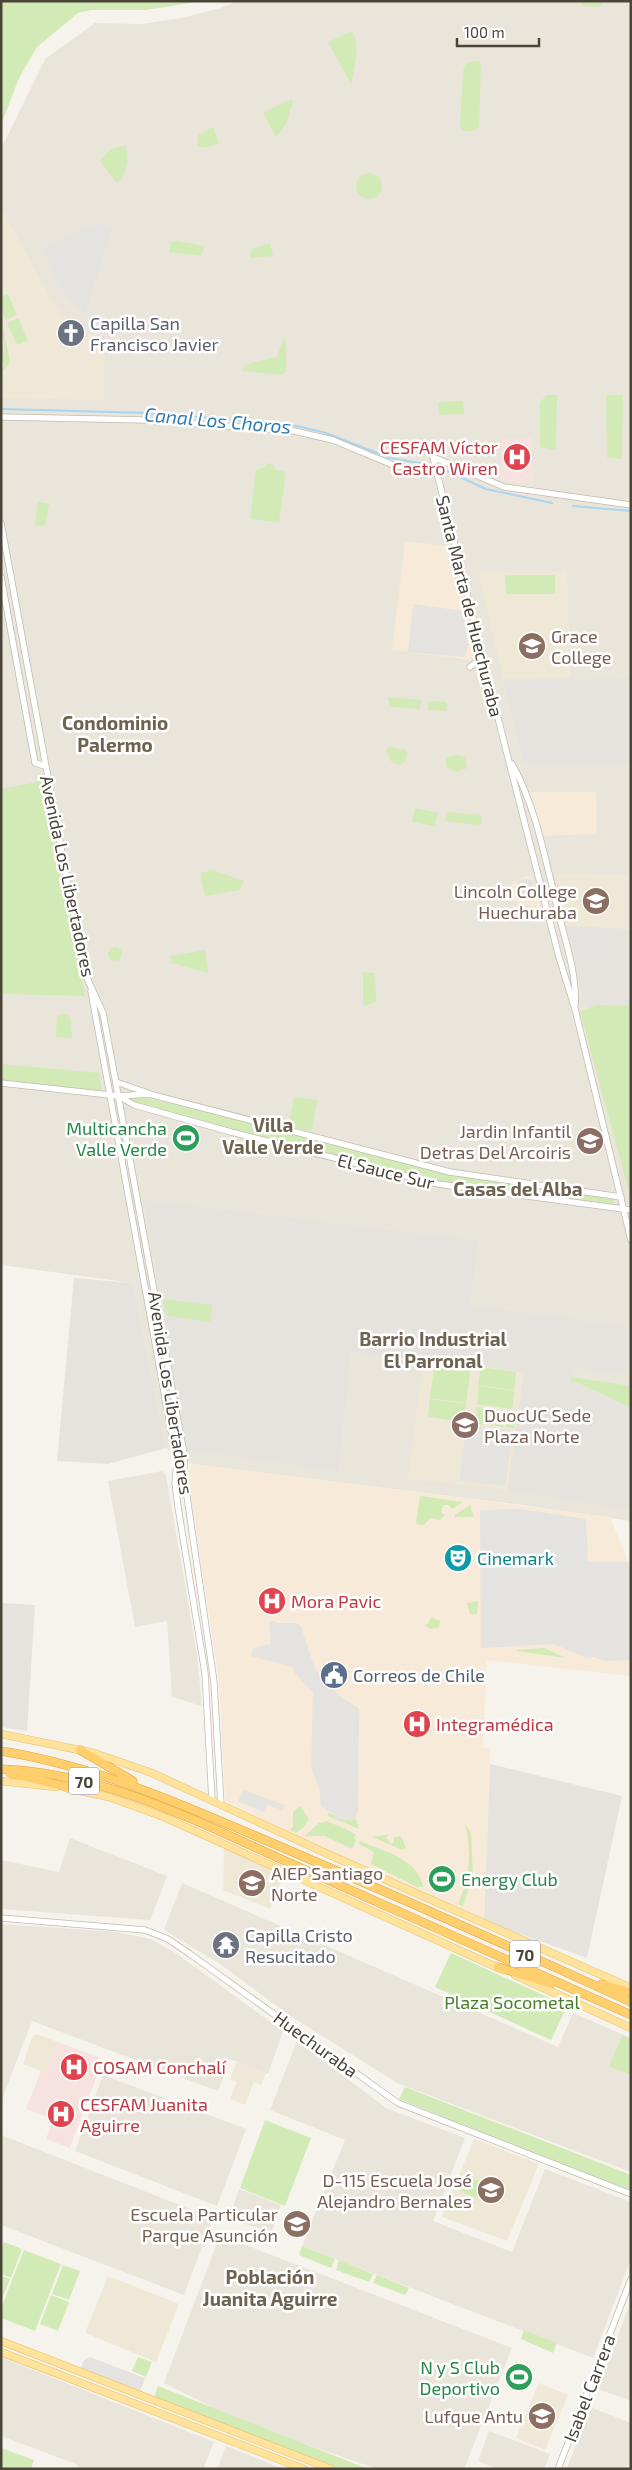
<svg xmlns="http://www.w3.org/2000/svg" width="632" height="2470" viewBox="0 0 632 2470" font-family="'Exo 2',sans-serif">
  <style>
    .residential { fill: #eae5da }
    .commercial { fill: #f7ead8 }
    .industrial { fill: #e6e2dd }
    .education { fill: #efe8d6 }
    .medical { fill: #f6e3e0 }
    .green { fill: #d2eab5 }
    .parking { fill: #e5e3e0 }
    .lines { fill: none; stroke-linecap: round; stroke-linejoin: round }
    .stream { stroke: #a9d4f2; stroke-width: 2 }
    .minor-casing { stroke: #c2bbae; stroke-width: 7 }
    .major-casing { stroke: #e6c16a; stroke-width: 8 }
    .highway-casing { stroke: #e0a43c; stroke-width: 9 }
    .minor { stroke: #fff; stroke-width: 5.5 }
    .major { stroke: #ffe39c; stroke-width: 7 }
    .highway { stroke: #ffcf6e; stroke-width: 8 }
    .labels { text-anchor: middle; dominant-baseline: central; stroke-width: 5; stroke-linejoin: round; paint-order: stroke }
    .shield { fill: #fff; stroke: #817c74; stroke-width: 1 }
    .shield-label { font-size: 16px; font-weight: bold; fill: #4b4439 }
    .worship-label { font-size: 18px; fill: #5b616d; stroke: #fff; text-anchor: start }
    .health-label { font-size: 18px; fill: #be3a42; stroke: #fff; text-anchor: start }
    .street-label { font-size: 18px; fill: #4b4439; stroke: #fff }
    .education-label { font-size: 18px; fill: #785e54; stroke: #fff; text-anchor: end }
    .leisure-label { font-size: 18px; fill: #27864d; stroke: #fff; text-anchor: end }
    .culture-label { font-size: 18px; fill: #0d838f; stroke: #fff; text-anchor: start }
    .service-label { font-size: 18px; fill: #4e5e75; stroke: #fff; text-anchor: start }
    .park-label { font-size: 18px; fill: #4a7f2a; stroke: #fff }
    .water-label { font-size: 19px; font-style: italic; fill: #2e7ab2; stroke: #fff }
    .neighbourhood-label { font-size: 19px; font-weight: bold; fill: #6e6250; stroke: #fff }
  </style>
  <rect width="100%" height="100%" fill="#f6f3ec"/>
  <!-- residential -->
  <g class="residential">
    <polygon points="238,1 631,1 631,1521 522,1505 192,1464 166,1448 133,1283 1,1265 1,149 45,59 95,23 141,24 182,18 221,8"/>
    <polygon points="162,1471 166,1475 197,1654 202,1706 172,1697 167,1621 135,1627 108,1481"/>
    <polygon points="70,1838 167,1876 150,1920 1,1909 1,1860 59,1872"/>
    <polygon points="182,1883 558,2047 573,2013 631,2038 631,2172 397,2083 289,2015 220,1964 164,1930"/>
    <polygon points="1,1924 116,1932 151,1939 177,1954 283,2031 268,2074 230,2059 218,2091 32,2021 1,2102"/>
    <polygon points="297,2041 386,2108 465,2138 433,2221 512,2252 545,2169 631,2202 631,2259 593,2358 302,2246 345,2140 270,2110"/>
    <polygon points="103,2075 246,2129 217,2206 75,2151"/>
    <polygon points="1,2135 213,2218 184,2295 1,2225"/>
    <polygon points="239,2189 281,2205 271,2233 229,2218"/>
    <polygon points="220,2235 512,2348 464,2469 377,2469 302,2443 222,2412 164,2383"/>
    <polygon points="631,2301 631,2401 598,2389"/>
    <polygon points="1,2357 214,2442 203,2469 77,2469 78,2465 1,2436"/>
    <polygon points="590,2407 631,2423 631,2469 567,2469"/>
    <polygon points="489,2431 550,2454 544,2469 497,2469 478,2461"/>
    <polygon points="226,2446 283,2469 217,2469"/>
  </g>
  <!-- commercial -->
  <g class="commercial">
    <polygon points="405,541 448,546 477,652 470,660 392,650"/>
    <polygon points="529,792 596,792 597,834 541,836"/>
    <polygon points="531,875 541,908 508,900 512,882"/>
    <polygon points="192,1464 610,1517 631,1569 631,1676 487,1660 483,1747 490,1749 484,1921 303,1839 225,1800 219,1680 187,1473"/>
  </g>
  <!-- industrial -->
  <g class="industrial">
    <polygon points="631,678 631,763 524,763 504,681"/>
    <polygon points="567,926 631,929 631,1006 598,1005 587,1009"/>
    <polygon points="144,1200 478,1241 470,1305 631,1327 631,1375 572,1367 570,1381 631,1408 631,1510 507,1490 524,1372 351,1352 338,1471 188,1450"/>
    <polygon points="74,1278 133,1283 166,1448 108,1464 57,1461"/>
    <polygon points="1,1603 35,1605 27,1731 1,1727"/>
    <polygon points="490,1764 622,1796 587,1958 484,1921"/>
  </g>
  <!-- education -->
  <g class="education">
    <polygon points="1,207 54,304 63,316 82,330 105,341 104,400 1,398"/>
    <polygon points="567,571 570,677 503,678 478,572"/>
    <polygon points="556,874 631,875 631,929 567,926"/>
    <polygon points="423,1360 524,1372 507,1490 408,1479"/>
    <polygon points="224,1848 284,1875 270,1909 223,1890"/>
    <polygon points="37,2034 58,2042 46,2073 23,2064 33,2035"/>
    <polygon points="237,2061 266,2073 261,2085 254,2082 245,2105 230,2099 237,2082 230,2079"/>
    <polygon points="474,2139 539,2164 507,2241 442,2217"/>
    <polygon points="108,2276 179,2304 156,2362 85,2333"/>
    <polygon points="539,2383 568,2395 545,2450 516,2438"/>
  </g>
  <!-- medical -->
  <g class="medical">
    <polygon points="502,438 532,438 533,477 530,484 501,480"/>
    <polygon points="58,2042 101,2058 102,2062 70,2148 46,2139 53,2119 26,2109 41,2071 46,2072"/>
  </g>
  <!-- green -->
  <g class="green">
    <polygon points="1,1 203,1 146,10 91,10 78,13 37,47 19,78 1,125"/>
    <polygon points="581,1 601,1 602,4 600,7 583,6"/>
    <path d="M 352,31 C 361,46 354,68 351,84 L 328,42 Z"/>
    <polygon points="469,62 479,61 481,65 479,127 474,131 463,131 460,127 463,72 465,65"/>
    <polygon points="291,99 293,101 286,124 276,137 263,113"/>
    <polygon points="213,127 219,144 208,147 197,147 198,135"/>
    <path d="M 125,145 C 130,157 127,175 117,183 L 100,161 L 111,149 Z"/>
    <circle cx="369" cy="186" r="13"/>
    <polygon points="177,241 204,246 201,256 169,252 171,242"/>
    <polygon points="270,243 273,256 250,258 251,249"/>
    <polygon points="8,294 17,315 6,320 1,310 1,297"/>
    <polygon points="1,317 10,363 1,373 4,364 1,363 1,342 5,356"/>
    <polygon points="18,318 28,340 17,345 7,323"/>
    <polygon points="283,340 286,340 286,372 282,375 243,371 244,365 277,357"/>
    <polygon points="546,395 557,395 556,450 540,447 540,403"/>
    <polygon points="606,395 623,395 622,459 607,458"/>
    <polygon points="463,401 464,414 439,415 438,402"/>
    <polygon points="267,463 272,464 276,470 286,472 279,522 250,519 256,470 265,467"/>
    <polygon points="38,502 49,504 45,526 35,525"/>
    <polygon points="505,575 555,575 555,594 506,594"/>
    <polygon points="388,697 421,700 420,709 390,707"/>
    <polygon points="428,701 447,702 446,711 428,710"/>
    <polygon points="389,747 406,750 407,755 404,763 398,765 391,761 386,751"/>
    <path d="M 458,755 L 465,757 L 467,768 C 460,772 452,773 446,766 L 446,759 L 450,756 Z"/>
    <polygon points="42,781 85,996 1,994 1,789"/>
    <polygon points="415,808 438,813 435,826 412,822"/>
    <polygon points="448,812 481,815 482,823 478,825 445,821"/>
    <polygon points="213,870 244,881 240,890 205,896 200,873"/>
    <circle cx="115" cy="954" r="7"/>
    <polygon points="205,950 208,973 172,963 171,956"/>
    <polygon points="363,972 375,973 376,1002 363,1006"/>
    <polygon points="598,1005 631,1006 631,1199 580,1011"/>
    <polygon points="66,1014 70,1018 72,1038 56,1037 57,1015"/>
    <polygon points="1,1064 99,1073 102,1091 1,1081"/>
    <polygon points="136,1096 205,1111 437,1172 613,1198 616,1209 440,1183 228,1130 135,1103 130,1099"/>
    <polygon points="294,1097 317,1100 312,1131 289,1127"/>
    <polygon points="181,1126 195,1127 192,1150 178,1148"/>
    <polygon points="163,1299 212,1305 210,1322 167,1316"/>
    <polygon points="435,1362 471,1367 466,1403 430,1398"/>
    <polygon points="481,1367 516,1372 514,1390 478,1385"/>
    <polygon points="571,1377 631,1386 631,1408 576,1382 570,1382"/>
    <polygon points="479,1386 515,1391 512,1409 477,1404"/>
    <polygon points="430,1399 466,1404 463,1422 428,1417"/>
    <polygon points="477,1407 485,1408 483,1425 475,1424"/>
    <polygon points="487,1408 495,1409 493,1426 485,1425"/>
    <polygon points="497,1410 505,1411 503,1427 495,1426"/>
    <polygon points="508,1411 516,1412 514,1428 506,1427"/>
    <polygon points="420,1496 463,1502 452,1509 448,1505 443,1505 441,1513 445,1515 440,1520 430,1518 424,1525 416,1524"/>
    <polygon points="470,1505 474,1517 455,1517 455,1515"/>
    <polygon points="478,1601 477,1614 470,1614 467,1603"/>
    <polygon points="431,1617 440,1621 439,1627 431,1629 424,1625 428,1624"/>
    <polygon points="544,1648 566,1658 517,1651 517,1650"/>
    <polygon points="300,1806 309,1819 304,1827 296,1833 290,1830 293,1826 293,1812"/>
    <polygon points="328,1813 335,1815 336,1819 356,1820 359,1829 328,1816"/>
    <polygon points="327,1821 356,1834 354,1838 356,1840 352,1849 325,1836 305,1836 319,1823"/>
    <path d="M 465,1824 L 471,1833 L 473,1875 L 463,1906 L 458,1904 C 470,1879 472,1851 465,1824 Z"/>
    <polygon points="390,1834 386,1837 391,1844 394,1842 394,1837 401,1836 406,1848 402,1850 373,1837"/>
    <path d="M 360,1841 C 383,1851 419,1859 423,1887 L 417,1887 L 371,1864 L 374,1852 L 359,1844 Z"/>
    <polygon points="451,1953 567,2006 551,2040 435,1987"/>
    <polygon points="622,2036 631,2039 631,2075 609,2066"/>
    <polygon points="405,2087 631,2175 631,2192 399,2099"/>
    <polygon points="265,2120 311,2138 285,2206 240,2188"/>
    <polygon points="466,2176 487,2184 481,2200 460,2191"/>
    <polygon points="4,2242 22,2249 11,2278 1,2274 1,2250"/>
    <polygon points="302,2246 335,2259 331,2268 299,2255"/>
    <polygon points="24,2250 61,2264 35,2331 1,2318 1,2308"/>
    <polygon points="339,2260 373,2274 369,2282 336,2270"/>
    <polygon points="63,2265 80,2271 69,2300 52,2294"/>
    <polygon points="377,2275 409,2288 405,2295 373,2283"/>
    <polygon points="1,2276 10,2279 1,2302"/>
    <polygon points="51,2295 69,2302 58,2331 40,2324"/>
    <polygon points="524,2330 557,2343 553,2353 521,2339"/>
    <polygon points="138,2357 152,2362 146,2377 132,2371"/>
    <polygon points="516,2362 531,2367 522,2392 507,2386"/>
    <polygon points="158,2386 368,2469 337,2469 157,2398 155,2395"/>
    <polygon points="1,2448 34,2460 31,2469 1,2469"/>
  </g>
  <!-- parking -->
  <g class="parking">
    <polygon points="98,223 112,229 85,314 61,289 42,248"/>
    <polygon points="413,604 464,611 468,645 465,657 408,652"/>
    <polygon points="524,879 532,880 538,898 520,894 516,882"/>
    <polygon points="567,926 603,928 602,956 574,955"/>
    <polygon points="467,1425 513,1431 505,1486 459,1480"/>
    <polygon points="520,1509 586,1519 588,1562 628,1562 631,1569 631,1660 605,1661 594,1657 586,1658 554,1644 481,1648 480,1510"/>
    <polygon points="275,1621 276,1623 296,1623 301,1626 311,1658 317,1671 337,1693 359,1709 358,1813 356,1815 356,1820 336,1819 335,1815 321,1806 319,1788 311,1767 313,1693 294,1672 293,1667 251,1656 253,1648 271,1644 269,1622"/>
    <polygon points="244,1790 285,1805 282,1810 268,1805 263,1812 238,1801"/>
    <polygon points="90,2357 145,2378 140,2391 81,2368 84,2360"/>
  </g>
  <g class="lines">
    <!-- stream -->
    <g class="stream">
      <polyline points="1,409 149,413 287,424 323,432 390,458 430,465"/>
      <polyline points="441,468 486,489 552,503"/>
      <polyline points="573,506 631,511"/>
    </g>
    <defs>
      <g id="minor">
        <polyline points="1,417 146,420 294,431 333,440 393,465 436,473"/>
        <polyline points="631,505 504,487 433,457 505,746 559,957 575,1009 631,1240"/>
        <polyline points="1,523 82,961 87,978 103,1013 184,1454 184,1476 214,1682 221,1805"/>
        <polyline points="1,577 35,763 45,766"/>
        <polyline points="470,667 482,657"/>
        <path d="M 512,764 C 536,806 546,863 558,911 C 565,941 577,973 575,1005"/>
        <polyline points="91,991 177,1463 175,1483 178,1507 205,1673 212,1801"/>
        <polyline points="116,1082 148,1093"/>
        <polyline points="1,1083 119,1096 149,1094 450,1172 621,1197"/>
        <polyline points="119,1096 134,1105 231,1132 438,1184 631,1210"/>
        <polyline points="1,1918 145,1930 168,1939 190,1954 398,2103 631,2194"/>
        <polyline points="558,2469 631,2279"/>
      </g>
      <g id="major">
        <polyline points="1,1734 94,1753 152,1773 332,1856 631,1988"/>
        <polyline points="1,1781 56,1787"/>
        <polyline points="66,1788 109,1797 164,1817 503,1970"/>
        <polyline points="515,1975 631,2028"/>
        <polyline points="1,2341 331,2469"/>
        <polyline points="1,2352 304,2469"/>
      </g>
      <g id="highway">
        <polyline points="80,1750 133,1781"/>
        <path d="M 1,1751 C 102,1767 192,1809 286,1849 C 401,1898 516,1949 631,2002"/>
        <path d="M 1,1769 C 112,1773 211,1829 310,1872 C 417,1920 524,1967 631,2015"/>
        <polyline points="10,1773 71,1788"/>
        <polyline points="498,1967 551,1984"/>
        <polyline points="602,1984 631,1993"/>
      </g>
    </defs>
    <!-- minor casing -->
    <use href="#minor" class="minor-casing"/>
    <!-- major casing -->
    <use href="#major" class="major-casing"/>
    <!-- highway casing -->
    <use href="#highway" class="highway-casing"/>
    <!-- minor -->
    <use href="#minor" class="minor"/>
    <!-- major -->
    <use href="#major" class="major"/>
    <!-- highway -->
    <use href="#highway" class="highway"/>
  </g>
  <!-- icons -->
  <defs>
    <symbol id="church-disc" viewBox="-11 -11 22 22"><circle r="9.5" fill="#6b7280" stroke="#fff"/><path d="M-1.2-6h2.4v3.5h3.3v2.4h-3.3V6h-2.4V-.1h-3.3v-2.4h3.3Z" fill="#fff"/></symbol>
    <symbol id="hospital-disc" viewBox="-11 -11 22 22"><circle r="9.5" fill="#e0444e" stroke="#fff"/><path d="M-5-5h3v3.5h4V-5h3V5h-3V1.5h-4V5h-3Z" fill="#fff"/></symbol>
    <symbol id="school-disc" viewBox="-11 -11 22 22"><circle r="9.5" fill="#8d6e63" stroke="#fff"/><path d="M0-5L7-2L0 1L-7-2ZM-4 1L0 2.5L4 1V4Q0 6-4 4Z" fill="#fff"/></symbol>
    <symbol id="stadium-disc" viewBox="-11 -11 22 22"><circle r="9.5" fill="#2e9e5b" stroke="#fff"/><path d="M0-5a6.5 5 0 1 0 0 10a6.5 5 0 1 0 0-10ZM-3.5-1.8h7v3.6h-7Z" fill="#fff"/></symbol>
    <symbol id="university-disc" viewBox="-11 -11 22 22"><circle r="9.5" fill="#8d6e63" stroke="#fff"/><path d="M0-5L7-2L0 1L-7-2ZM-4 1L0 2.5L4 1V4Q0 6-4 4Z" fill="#fff"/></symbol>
    <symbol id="theatre-disc" viewBox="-11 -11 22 22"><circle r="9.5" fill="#0f9aa8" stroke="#fff"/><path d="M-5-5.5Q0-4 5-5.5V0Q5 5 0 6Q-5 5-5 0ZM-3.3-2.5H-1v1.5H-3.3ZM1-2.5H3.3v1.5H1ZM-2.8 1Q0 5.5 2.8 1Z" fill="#fff"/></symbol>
    <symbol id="civic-disc" viewBox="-11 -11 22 22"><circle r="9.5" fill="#5c6f8a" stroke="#fff"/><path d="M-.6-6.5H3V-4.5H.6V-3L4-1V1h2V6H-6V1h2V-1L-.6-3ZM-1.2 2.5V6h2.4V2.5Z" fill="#fff"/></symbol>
    <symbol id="temple-disc" viewBox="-11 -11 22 22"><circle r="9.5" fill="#6b7280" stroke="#fff"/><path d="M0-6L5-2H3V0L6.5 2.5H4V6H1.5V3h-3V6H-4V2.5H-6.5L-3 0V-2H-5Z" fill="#fff"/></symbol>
  </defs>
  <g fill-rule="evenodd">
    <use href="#church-disc" x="55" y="317" width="32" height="32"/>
    <use href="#hospital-disc" x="501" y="441" width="32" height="32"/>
    <use href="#school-disc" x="516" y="630" width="32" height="32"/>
    <use href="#school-disc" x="580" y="885" width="32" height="32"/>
    <use href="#stadium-disc" x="170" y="1122" width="32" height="32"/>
    <use href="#school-disc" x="574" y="1125" width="32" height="32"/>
    <use href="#university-disc" x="449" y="1409" width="32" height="32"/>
    <use href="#theatre-disc" x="442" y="1542" width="32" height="32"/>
    <use href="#hospital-disc" x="256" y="1585" width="32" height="32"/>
    <use href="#civic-disc" x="318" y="1659" width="32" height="32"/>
    <use href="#hospital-disc" x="401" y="1708" width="32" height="32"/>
    <use href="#stadium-disc" x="426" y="1863" width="32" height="32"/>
    <use href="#university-disc" x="236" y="1867" width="32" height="32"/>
    <use href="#temple-disc" x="210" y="1929" width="32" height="32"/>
    <use href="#hospital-disc" x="58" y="2051" width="32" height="32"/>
    <use href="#hospital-disc" x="45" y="2098" width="32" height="32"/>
    <use href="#school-disc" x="475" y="2174" width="32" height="32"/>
    <use href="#school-disc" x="281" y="2208" width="32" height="32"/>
    <use href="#stadium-disc" x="503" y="2361" width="32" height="32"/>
    <use href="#school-disc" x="526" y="2400" width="32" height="32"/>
  </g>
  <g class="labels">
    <!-- shield labels -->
    <g class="shield">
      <rect x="69" y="1767.5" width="30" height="27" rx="4"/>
      <rect x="510" y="1940.5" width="30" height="27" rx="4"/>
    </g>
    <g class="shield-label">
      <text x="84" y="1781">70</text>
      <text x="525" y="1954">70</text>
    </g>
    <!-- worship labels -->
    <g class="worship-label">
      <text x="90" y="323">Capilla San<tspan x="90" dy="21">Francisco Javier</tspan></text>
      <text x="245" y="1935">Capilla Cristo<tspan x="245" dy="21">Resucitado</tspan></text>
    </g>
    <!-- health labels -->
    <g class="health-label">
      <text x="498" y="447" text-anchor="end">CESFAM Víctor<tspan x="498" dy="21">Castro Wiren</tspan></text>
      <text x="291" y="1601">Mora Pavic</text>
      <text x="436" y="1724">Integramédica</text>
      <text x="93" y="2067">COSAM Conchalí</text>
      <text x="80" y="2104">CESFAM Juanita<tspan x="80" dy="21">Aguirre</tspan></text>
    </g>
    <!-- street labels -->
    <g class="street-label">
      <text transform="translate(470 606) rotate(76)">Santa Marta de Huechuraba</text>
      <text transform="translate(68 876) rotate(78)">Avenida Los Libertadores</text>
      <text transform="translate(386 1171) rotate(14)">El Sauce Sur</text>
      <text transform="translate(171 1393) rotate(81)">Avenida Los Libertadores</text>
      <text transform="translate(316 2044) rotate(36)">Huechuraba</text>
      <text transform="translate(589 2388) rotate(-69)">Isabel Carrera</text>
    </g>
    <!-- education labels -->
    <g class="education-label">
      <text x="551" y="636" text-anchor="start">Grace<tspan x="551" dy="21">College</tspan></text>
      <text x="577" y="891">Lincoln College<tspan x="577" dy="21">Huechuraba</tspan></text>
      <text x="571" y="1131">Jardin Infantil<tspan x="571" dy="21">Detras Del Arcoiris</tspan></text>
      <text x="484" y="1415" text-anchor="start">DuocUC Sede<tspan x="484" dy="21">Plaza Norte</tspan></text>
      <text x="271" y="1873" text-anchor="start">AIEP Santiago<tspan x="271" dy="21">Norte</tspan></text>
      <text x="472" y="2180">D-115 Escuela José<tspan x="472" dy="21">Alejandro Bernales</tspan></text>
      <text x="278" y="2214">Escuela Particular<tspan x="278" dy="21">Parque Asunción</tspan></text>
      <text x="523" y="2416">Lufque Antu</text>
    </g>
    <!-- leisure labels -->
    <g class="leisure-label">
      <text x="167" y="1128">Multicancha<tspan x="167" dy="21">Valle Verde</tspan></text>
      <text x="461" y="1879" text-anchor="start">Energy Club</text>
      <text x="500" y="2367">N y S Club<tspan x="500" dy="21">Deportivo</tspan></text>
    </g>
    <!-- culture labels -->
    <g class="culture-label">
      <text x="477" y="1558">Cinemark</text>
    </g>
    <!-- service labels -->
    <g class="service-label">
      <text x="353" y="1675">Correos de Chile</text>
    </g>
    <!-- park labels -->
    <g class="park-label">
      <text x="512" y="2002">Plaza Socometal</text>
    </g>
    <!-- water labels -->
    <g class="water-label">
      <text transform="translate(218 420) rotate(5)">Canal Los Choros</text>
    </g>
    <!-- neighbourhood labels -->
    <g class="neighbourhood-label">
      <text x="115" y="722">Condominio<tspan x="115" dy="22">Palermo</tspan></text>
      <text x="273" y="1124">Villa<tspan x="273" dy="22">Valle Verde</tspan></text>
      <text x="518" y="1188">Casas del Alba</text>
      <text x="433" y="1338">Barrio Industrial<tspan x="433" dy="22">El Parronal</tspan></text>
      <text x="270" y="2276">Población<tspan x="270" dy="22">Juanita Aguirre</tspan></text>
    </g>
  </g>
  <!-- border -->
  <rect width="632" height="2470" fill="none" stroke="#4b4439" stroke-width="5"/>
  <!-- scale -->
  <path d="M457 38v8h82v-8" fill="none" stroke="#4b4439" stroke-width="2.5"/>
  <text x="464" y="38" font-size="15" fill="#4b4439" stroke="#ffffff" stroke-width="4" paint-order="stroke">100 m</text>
</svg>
